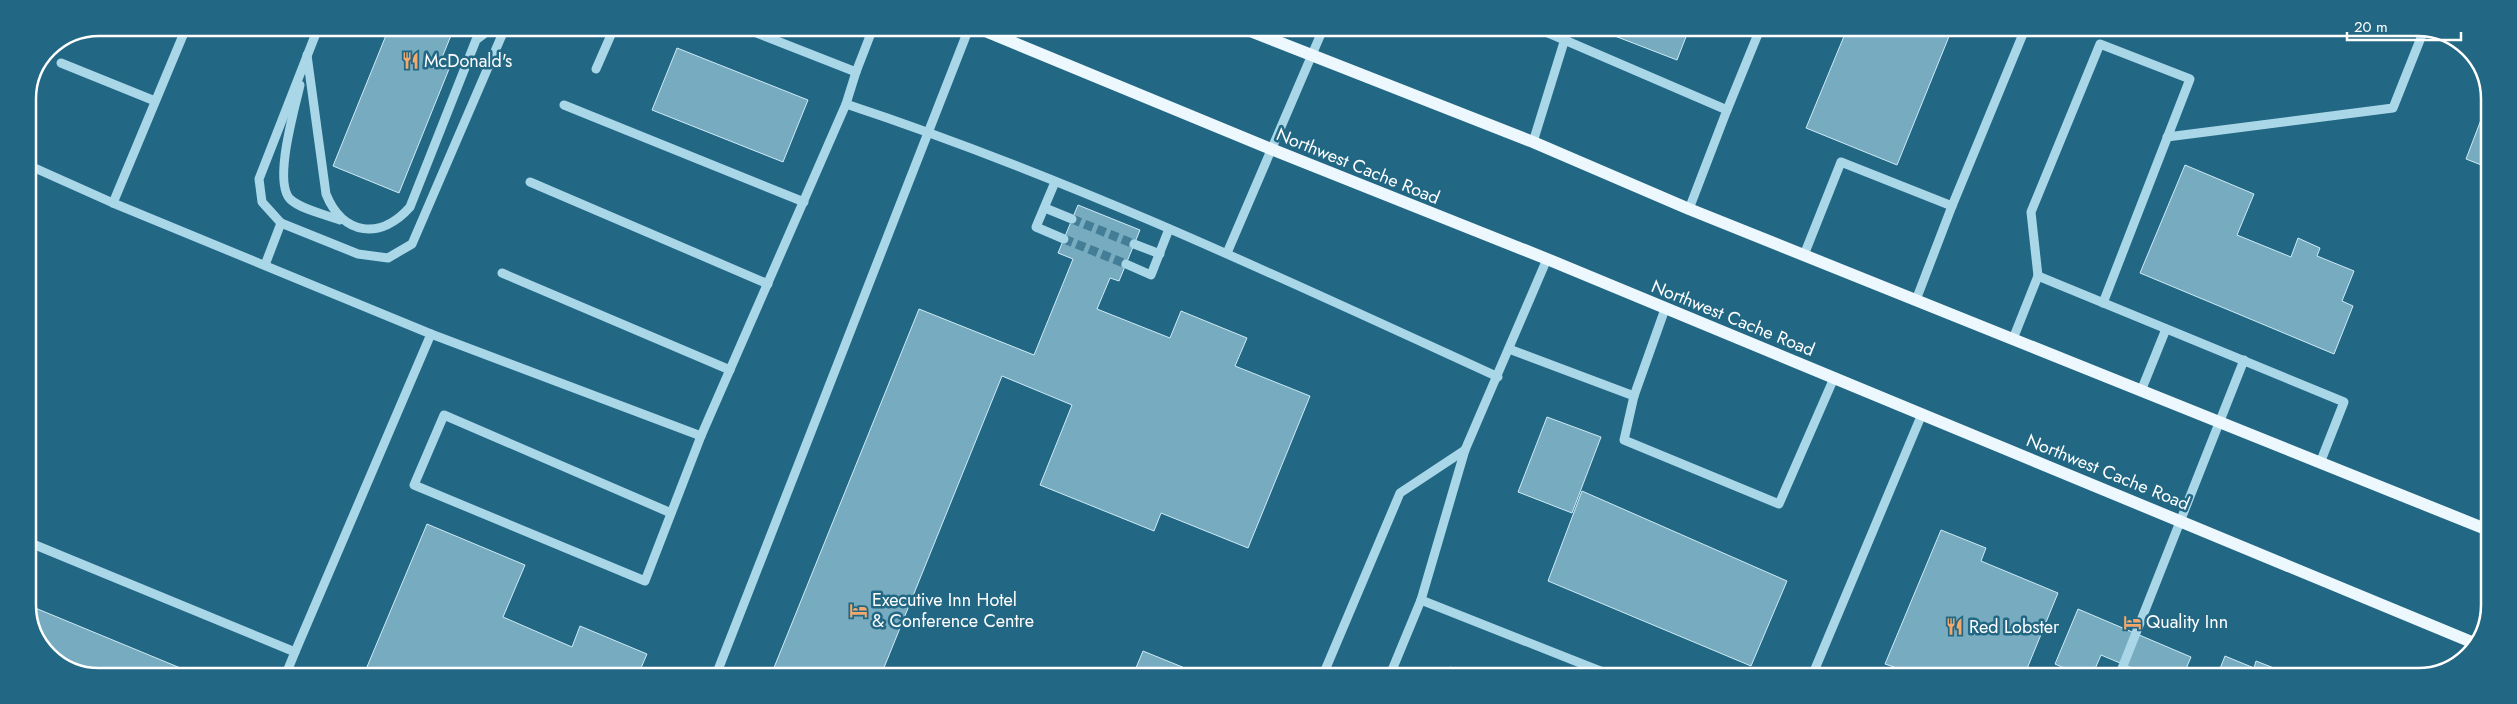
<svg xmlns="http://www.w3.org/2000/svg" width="2517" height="704" viewBox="0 0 2517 704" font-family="Jost,sans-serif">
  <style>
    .building { fill: #77acc0; stroke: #cdebf6 }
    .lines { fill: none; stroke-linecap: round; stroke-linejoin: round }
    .minor-tunnel { stroke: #437e96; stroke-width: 9; stroke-dasharray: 9 4.5; stroke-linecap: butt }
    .minor { stroke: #a9d7e8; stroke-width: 9 }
    .major { stroke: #ecf8fe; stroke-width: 12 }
    .labels { text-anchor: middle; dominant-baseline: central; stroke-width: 5; stroke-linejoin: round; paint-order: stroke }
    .poi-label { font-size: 18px; fill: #fff; stroke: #226783; text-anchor: start }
    .street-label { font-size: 18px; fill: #fff; stroke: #226783 }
    .rim { fill: none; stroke: #fff; stroke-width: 2.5 }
  </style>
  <rect width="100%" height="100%" fill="#226783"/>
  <!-- building -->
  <g class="building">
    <polygon points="389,28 454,28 439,65 449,69 399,193 333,166"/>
    <polygon points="1609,29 1689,29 1677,60 1607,33"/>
    <polygon points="1847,29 1952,29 1897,165 1806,128"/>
    <polygon points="677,48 808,100 783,162 652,110"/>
    <polygon points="2489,99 2489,168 2466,159"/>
    <polygon points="2185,165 2254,194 2237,235 2291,257 2298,238 2320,248 2317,256 2354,271 2342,301 2353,306 2334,354 2140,273"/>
    <polygon points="1078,205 1140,230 1119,281 1110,278 1097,309 1170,338 1181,311 1247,338 1235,366 1310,396 1248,548 1161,513 1154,531 1040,485 1072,405 1002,376 881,675 771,675 919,309 1034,355 1073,259 1058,253"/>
    <polygon points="1547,417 1601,437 1572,513 1518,492"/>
    <polygon points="1582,491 1787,581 1751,666 1548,581"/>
    <polygon points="427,524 525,565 503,617 572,647 580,626 647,654 638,675 364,674"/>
    <polygon points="1941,530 1986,548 1981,561 2058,593 2024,676 1897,676 1900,669 1885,664"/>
    <polygon points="28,605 195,674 81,674 45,652"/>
    <polygon points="2078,609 2191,657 2183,676 2151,676 2101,655 2092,676 2083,676 2055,664"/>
    <polygon points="1143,651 1202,675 1133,675"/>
    <polygon points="2225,656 2254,668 2256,661 2284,672 2283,676 2217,676"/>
    <polygon points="1450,667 1471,676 1446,676"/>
  </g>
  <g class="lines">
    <!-- minor-tunnel -->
    <g class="minor-tunnel">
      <polyline points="1072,219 1134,244"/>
      <polyline points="1064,239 1126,264"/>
    </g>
    <!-- minor -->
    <g class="minor">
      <polyline points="744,28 856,72 873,28"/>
      <polyline points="1539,29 1727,110 1689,209"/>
      <path d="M 307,55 L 326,194 C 343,236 381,240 410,207 L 476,40 L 492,28"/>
      <polyline points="61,63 155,101"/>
      <polyline points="596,69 614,28"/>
      <path d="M 856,72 L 846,104 C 1070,178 1284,279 1498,377"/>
      <path d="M 300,85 C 295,108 273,181 290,199 C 300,209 326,215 340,220"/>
      <polyline points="564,105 804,202"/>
      <polyline points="1727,110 1760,29"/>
      <polyline points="2167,137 2393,108 2424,30"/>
      <polyline points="1533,142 1568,29"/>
      <polyline points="28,165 113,203 431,334 295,652"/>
      <polyline points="530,182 768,284"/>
      <polyline points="1055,182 1036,227 1064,239"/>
      <polyline points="113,203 186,28"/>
      <polyline points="1045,208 1072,219"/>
      <polyline points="281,223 358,254 388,258 412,244 505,28"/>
      <polyline points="1134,244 1160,254"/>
      <polyline points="1227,253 1323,29"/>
      <polyline points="1804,255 1841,162 1952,206 2025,29"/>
      <polyline points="1126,264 1151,275 1169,229"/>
      <polyline points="265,265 281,223 262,202 259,179 318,28"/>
      <polyline points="502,273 730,370"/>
      <polyline points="2038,276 2031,212 2100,44 2190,79 2103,303"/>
      <polyline points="1916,300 1952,206"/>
      <polyline points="431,334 701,436"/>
      <polyline points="2013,339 2038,276 2344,402 2320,463"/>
      <polyline points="1509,349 1634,396 1624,440 1779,504 1834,378"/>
      <polyline points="2141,391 2166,329"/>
      <polyline points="1634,396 1665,309"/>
      <polyline points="671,513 444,415 414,485 645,581 701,436 846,104"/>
      <polyline points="28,542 295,652 286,674"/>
      <polyline points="1421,600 1613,676"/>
      <polyline points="716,675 969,28"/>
      <polyline points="1323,675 1400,493 1465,450"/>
      <polyline points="1390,675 1421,600 1465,450 1547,259"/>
      <polyline points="1812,676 1922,414"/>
      <polyline points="2119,676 2244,360"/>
    </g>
    <!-- major -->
    <g class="major">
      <polyline points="978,28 1271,149 1547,259 2474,643"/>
      <polyline points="1245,29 1533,142 1689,209 2488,530"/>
    </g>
  </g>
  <!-- icons -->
  <defs>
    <symbol id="restaurant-bare" viewBox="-9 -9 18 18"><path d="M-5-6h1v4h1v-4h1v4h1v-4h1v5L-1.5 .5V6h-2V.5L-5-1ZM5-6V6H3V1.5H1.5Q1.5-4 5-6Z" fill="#f5a86b" stroke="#226783" stroke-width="2.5" paint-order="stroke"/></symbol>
    <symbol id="hotel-bare" viewBox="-9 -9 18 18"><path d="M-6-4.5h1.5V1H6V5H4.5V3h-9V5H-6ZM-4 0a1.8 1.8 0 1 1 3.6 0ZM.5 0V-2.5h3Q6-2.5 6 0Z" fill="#f5a86b" stroke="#226783" stroke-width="2.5" paint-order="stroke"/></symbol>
  </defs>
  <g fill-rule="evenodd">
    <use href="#restaurant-bare" x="398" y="48" width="25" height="25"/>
    <use href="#hotel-bare" x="846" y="598" width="25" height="25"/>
    <use href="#hotel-bare" x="2120" y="610" width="25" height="25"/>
    <use href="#restaurant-bare" x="1942" y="614" width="25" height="25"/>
  </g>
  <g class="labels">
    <!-- poi labels -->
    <g class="poi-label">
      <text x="424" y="61">McDonald's</text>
      <text x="872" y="600">Executive Inn Hotel<tspan x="872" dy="21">&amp; Conference Centre</tspan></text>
      <text x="2146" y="622">Quality Inn</text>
      <text x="1969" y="627">Red Lobster</text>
    </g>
    <!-- street labels -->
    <g class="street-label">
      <text transform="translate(1358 166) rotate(22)">Northwest Cache Road</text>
      <text transform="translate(1733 318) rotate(22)">Northwest Cache Road</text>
      <text transform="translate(2108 472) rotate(22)">Northwest Cache Road</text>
    </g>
  </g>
  <!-- crop -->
  <path d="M0 0H2517V704H0ZM99 36H2418A63 63 0 0 1 2481 99V605A63 63 0 0 1 2418 668H99A63 63 0 0 1 36 605V99A63 63 0 0 1 99 36Z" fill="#226783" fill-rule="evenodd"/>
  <path class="rim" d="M99 36H2418A63 63 0 0 1 2481 99V605A63 63 0 0 1 2418 668H99A63 63 0 0 1 36 605V99A63 63 0 0 1 99 36Z"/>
  <!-- scale -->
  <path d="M2347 32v8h114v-8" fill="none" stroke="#ffffff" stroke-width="2.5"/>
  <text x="2354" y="32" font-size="15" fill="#ffffff" stroke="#226783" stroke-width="4" paint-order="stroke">20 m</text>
</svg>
